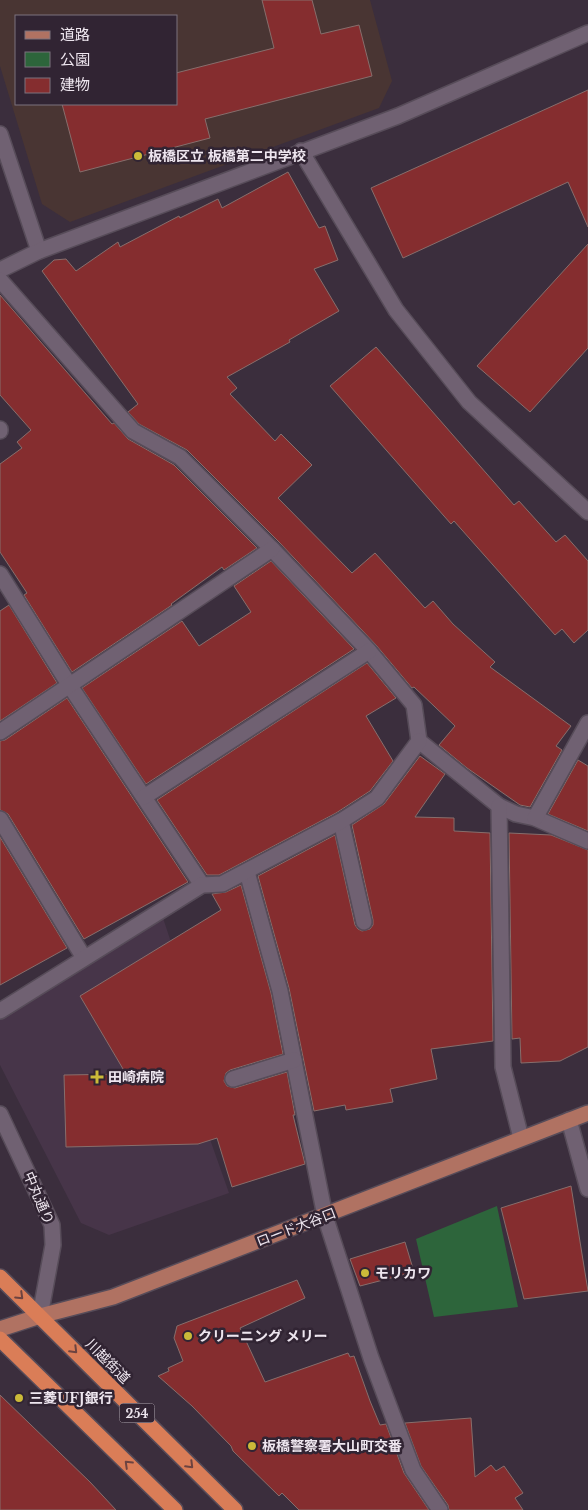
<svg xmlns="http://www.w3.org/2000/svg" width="588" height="1510" viewBox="0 0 588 1510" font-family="'Libre Baskerville','Noto Sans JP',serif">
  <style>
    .built { fill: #473549 }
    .education { fill: #493533; fill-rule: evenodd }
    .green { fill: #2d653b }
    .building { fill: #852d2f; stroke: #876e6c }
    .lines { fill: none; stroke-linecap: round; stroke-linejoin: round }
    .minor-casing { stroke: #574c59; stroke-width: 18 }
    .major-casing { stroke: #574c59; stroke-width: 18 }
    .highway-casing { stroke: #574c59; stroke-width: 18 }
    .minor { stroke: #706172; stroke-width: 15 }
    .major { stroke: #b07262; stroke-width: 15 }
    .highway { stroke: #da7d57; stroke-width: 15 }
    .oneway { stroke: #6c4340 }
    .poi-dot { fill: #cbba39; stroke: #312433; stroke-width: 2 }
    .labels { text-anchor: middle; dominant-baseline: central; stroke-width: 5; stroke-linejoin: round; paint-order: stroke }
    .shield { fill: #312433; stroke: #b5acb7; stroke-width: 1 }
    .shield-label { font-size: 12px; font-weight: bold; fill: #eee6ef }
    .poi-label { font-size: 14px; font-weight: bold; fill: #eee6ef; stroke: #312433; text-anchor: start }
    .street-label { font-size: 14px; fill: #eee6ef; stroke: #312433 }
  </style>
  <rect width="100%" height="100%" fill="#3b2e3d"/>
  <!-- built -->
  <polygon class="built" points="163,918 197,1021 172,1032 229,1193 109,1235 81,1223 0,1065 0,1020"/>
  <!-- education -->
  <path class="education" d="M 0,0 L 370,0 L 392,81 L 379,108 L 70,222 L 42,204 L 0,66 ZM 16,16 L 176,16 L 176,104 L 16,104 Z"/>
  <!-- green -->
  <polygon class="green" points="497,1206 518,1307 434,1317 416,1239"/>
  <!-- building -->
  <g class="building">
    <polygon points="262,0 312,0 321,34 359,25 372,76 205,119 210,138 80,172 62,104 176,104 176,73 274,48"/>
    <polygon points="588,90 588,227 568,182 403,258 371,188"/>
    <polygon points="288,172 319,228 325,226 338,260 314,269 339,311 289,340 290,342 227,377 237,388 230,394 275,441 281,434 312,465 278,498 352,573 375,553 425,608 433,601 453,624 495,662 490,667 571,726 556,746 562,750 530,807 520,805 467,768 439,745 455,726 414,687 412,688 376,645 279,542 187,450 139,424 128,412 138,404 42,271 54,260 66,259 76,271 118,242 120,247 179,216 180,218 218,199 222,208"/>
    <polygon points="588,244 588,348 530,412 477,366"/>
    <polygon points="0,295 112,424 114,423 128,439 174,465 257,548 224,570 222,567 171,604 172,605 72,672 24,595 27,593 0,552 0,464 22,448 17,442 31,430 0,395"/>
    <polygon points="376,347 514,505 519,501 556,542 565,535 588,561 588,630 574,643 562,629 555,635 454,521 451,524 330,386"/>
    <polygon points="271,561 354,649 146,784 82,688 182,621 199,646 251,612 234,586"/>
    <polygon points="9,605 57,683 0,721 0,611"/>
    <polygon points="367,663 396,698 366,716 393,761 370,791 336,813 219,875 207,875 157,800"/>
    <polygon points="67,698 188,882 84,939 8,814 0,810 0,741 5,740"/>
    <polygon points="420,756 445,774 415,817 454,818 454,831 490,833 493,1041 431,1049 437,1079 390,1089 393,1102 346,1110 345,1105 314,1111 289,988 258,876 335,835 355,925 358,929 362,931 370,929 373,925 373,920 352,825 384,804"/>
    <polygon points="578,760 588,766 588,831 548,814"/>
    <polygon points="509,833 551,835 588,850 588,1047 560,1061 521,1063 520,1038 512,1039"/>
    <polygon points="0,837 67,948 0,985"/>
    <polygon points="241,885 271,993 283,1054 230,1070 226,1073 224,1081 227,1086 235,1088 287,1072 295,1115 293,1115 305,1164 232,1187 217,1138 198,1144 66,1147 64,1075 126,1074 80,996 221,910 212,894 226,892"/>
    <polygon points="571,1186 588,1291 524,1299 501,1208"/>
    <polygon points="405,1242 414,1272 360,1286 350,1259"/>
    <polygon points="297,1280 305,1298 240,1328 265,1382 348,1353 350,1357 354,1356 370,1401 380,1425 386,1424 404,1473 429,1510 299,1510 282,1493 279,1496 233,1451 231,1446 192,1406 158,1376 169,1371 168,1368 183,1361 174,1338 177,1326"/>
    <polygon points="0,1395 90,1482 116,1510 0,1510"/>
    <polygon points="471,1418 475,1477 491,1465 496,1471 504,1466 523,1493 515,1498 523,1510 449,1510 448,1505 421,1466 405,1423"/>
  </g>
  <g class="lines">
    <defs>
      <g id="minor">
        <polyline points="0,134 39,251"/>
        <polyline points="301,151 396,310 469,402 588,512"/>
        <polyline points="0,270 39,251 398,116 588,33"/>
        <polyline points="0,280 133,431 180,457 272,549 369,651 414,705 419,741 499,806 516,814 535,818 588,841"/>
        <polyline points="0,429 0,431"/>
        <polyline points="0,574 70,686 202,885"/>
        <polyline points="0,732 272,549"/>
        <polyline points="144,797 369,651"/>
        <polyline points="499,806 503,1067 521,1138"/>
        <polyline points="535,818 588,723"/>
        <polyline points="0,819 84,958"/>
        <polyline points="341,821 364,922"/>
        <polyline points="247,872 280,991 325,1216 371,1358 413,1470 440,1510"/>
        <polyline points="0,1011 202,885 222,884 341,821 377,798 419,741"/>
        <polyline points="233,1079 294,1060"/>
        <polyline points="0,1114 52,1225 53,1245 40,1316"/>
        <polyline points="569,1120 588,1189"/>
      </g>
      <polyline id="major" points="0,1329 40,1316 113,1297 588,1113"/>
      <g id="highway">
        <polyline points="0,1277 235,1510"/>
        <polyline points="0,1339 175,1510"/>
      </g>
    </defs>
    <!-- minor casing -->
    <use href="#minor" class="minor-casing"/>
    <!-- major casing -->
    <use href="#major" class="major-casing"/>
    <!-- highway casing -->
    <use href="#highway" class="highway-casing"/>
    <!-- minor -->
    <use href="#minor" class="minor"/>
    <!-- major -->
    <use href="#major" class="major"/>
    <!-- highway -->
    <use href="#highway" class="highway"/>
  </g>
  <!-- one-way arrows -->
  <defs><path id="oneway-chevron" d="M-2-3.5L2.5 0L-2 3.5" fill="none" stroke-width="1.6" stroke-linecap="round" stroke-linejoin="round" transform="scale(1.25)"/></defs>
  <g class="oneway">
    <use href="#oneway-chevron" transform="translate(20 1296) rotate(44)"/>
    <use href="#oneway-chevron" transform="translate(74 1350) rotate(45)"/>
    <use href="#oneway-chevron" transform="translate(128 1464) rotate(-136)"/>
    <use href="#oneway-chevron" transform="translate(190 1465) rotate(45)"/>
  </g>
  <!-- markers -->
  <g class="poi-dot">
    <circle cx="138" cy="156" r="5"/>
    <path d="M94.5 1069.5h5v5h5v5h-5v5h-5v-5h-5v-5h5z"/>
    <circle cx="365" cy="1273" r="5"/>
    <circle cx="188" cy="1336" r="5"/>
    <circle cx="19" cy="1398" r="5"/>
    <circle cx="252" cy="1446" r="5"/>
  </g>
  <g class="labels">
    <!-- shield labels -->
    <rect class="shield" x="119.5" y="1403.5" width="35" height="19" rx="4"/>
    <g class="shield-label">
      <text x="137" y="1413">254</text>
    </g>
    <!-- poi labels -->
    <g class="poi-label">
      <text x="148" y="156">板橋区立 板橋第二中学校</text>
      <text x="108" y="1077">田崎病院</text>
      <text x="375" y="1273">モリカワ</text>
      <text x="198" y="1336">クリーニング メリー</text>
      <text x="29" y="1398">三菱UFJ銀行</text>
      <text x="262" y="1446">板橋警察署大山町交番</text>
    </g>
    <!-- street labels -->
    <g class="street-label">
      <text transform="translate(39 1198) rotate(67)">中丸通り</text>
      <text transform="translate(296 1227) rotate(-21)">ロード大谷口</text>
      <text transform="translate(108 1361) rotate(45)">川越街道</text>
    </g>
  </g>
  <!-- legend -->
  <rect x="15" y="15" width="162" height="90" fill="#312433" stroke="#7d727e"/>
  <rect x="25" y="31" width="25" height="8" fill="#b07262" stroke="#7d727e"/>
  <text x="60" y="40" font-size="15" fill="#eee6ef">道路</text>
  <rect x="25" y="52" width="25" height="15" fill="#2d653b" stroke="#7d727e"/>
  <text x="60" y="65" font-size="15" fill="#eee6ef">公園</text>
  <rect x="25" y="78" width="25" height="15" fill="#852d2f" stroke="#7d727e"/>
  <text x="60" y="90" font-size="15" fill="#eee6ef">建物</text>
</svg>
